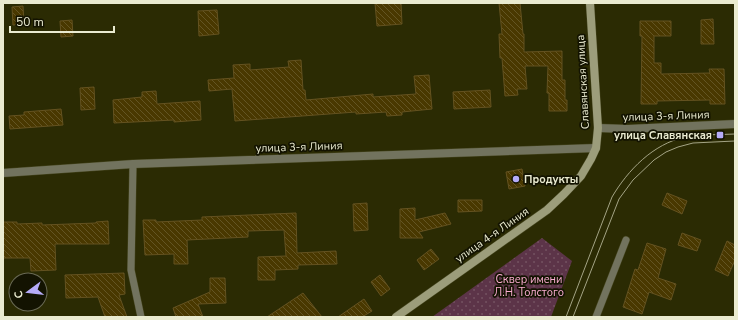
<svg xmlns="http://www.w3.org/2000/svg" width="738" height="320" viewBox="0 0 738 320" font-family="'Nunito Sans',sans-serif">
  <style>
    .park { fill: url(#park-dots) }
    .building { fill: url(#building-back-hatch); stroke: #645220 }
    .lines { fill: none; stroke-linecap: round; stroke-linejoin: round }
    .lane-casing { stroke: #464620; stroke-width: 8 }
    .street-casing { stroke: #464620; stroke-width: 9 }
    .secondary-casing { stroke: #464620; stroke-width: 9 }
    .lane { stroke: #72735e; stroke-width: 7 }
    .street { stroke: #72735e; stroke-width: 8 }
    .secondary { stroke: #9c9d7b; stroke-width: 8 }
    .tram { stroke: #a4a485; stroke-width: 1 }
    .poi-dot { fill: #b6acf8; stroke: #131301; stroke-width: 1.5 }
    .labels { text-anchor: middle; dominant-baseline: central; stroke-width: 3.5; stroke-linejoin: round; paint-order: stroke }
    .street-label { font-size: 11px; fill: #eaebd0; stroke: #131301 }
    .poi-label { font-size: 11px; font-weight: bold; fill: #eaebd0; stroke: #131301; text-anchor: end }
    .park-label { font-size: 11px; fill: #fcaed3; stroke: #131301 }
  </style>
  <defs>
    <pattern id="park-dots" width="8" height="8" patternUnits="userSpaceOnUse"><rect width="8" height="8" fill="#5c3448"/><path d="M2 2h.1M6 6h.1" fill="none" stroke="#745261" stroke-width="1.8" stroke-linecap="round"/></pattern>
    <pattern id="building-back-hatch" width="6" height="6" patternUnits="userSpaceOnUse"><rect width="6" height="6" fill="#493800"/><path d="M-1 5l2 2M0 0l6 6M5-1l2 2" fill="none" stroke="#635524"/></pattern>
  </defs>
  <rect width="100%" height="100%" fill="#2b2b03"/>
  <!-- park -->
  <polygon class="park" points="542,238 572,261 551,317 432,317"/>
  <!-- building -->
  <g class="building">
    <polygon points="375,3 401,3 402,24 377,26"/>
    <polygon points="499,3 520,3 523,34 524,34 524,52 562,51 562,80 565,80 565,100 567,100 567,111 549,111 549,93 547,93 548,66 525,66 527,89 517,89 518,95 505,96 502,58 500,58 499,34 502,34"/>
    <polygon points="23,6 24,24 13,25 12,7"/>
    <polygon points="217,10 219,34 199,36 198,11"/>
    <polygon points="713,19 714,44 701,44 701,20"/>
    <polygon points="72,20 73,36 61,37 60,21"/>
    <polygon points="640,21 671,21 671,36 654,36 654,63 661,63 661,74 710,73 709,69 724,69 725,104 710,104 710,100 657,101 657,104 641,104 642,36 640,36"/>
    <polygon points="301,60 303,90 305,90 306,100 373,94 373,97 416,94 414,76 429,75 432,109 402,112 402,115 387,116 386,112 356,114 356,112 235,121 232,89 209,91 208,80 234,78 233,65 250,64 250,70 289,67 288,61"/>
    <polygon points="94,87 95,109 81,110 80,88"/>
    <polygon points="490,90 491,107 454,109 453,92"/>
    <polygon points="156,91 157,104 200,101 201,120 174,122 174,120 114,123 113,100 142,97 142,92"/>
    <polygon points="61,109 63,125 10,129 9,116 24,115 24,112"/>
    <polygon points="522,169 525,186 509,189 506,172"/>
    <polygon points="667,193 687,201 682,214 662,205"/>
    <polygon points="458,200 482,200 482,211 458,212"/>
    <polygon points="367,203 368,230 354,231 353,204"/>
    <polygon points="415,208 415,220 445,213 451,224 419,232 423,238 400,238 400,209"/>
    <polygon points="296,213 297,253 336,251 337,264 298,265 298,269 275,270 275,280 258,280 258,257 286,256 284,230 248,231 248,237 187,240 188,264 174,264 174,254 145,255 143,220 156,220 156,222 202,220 202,217"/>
    <polygon points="108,221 109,244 55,244 56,270 31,271 30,258 3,258 3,222 17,222 17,224 42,223 42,225 96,223 96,222"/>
    <polygon points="682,233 701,240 697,251 678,245"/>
    <polygon points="727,241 735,245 735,260 728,276 715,270"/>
    <polygon points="647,243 666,249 658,278 676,284 671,300 649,292 642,314 623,307 635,269 638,270"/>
    <polygon points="431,249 439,259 424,270 417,260"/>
    <polygon points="124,273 125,294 119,295 127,317 105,317 98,297 66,298 65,275"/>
    <polygon points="380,275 390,289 381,296 371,282"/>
    <polygon points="210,278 225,278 226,303 198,304 203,317 176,317 173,308 210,292"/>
    <polygon points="303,293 322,317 267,317"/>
    <polygon points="364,299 372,311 362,317 338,317"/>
  </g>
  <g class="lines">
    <defs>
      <g id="lane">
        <polyline points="133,164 131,270 141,317"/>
        <polyline points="596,317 626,240"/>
      </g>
      <g id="street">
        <polyline points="598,128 628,129 735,124"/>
        <polyline points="3,173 133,164 596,148"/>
      </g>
      <polyline id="secondary" points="396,317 547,210 564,194 581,176 591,159 596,148 598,128 590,3"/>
    </defs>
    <!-- lane casing -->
    <use href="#lane" class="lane-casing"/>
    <!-- street casing -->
    <use href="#street" class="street-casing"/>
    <!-- secondary casing -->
    <use href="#secondary" class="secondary-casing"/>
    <!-- lane -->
    <use href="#lane" class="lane"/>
    <!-- street -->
    <use href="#street" class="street"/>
    <!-- secondary -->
    <use href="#secondary" class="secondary"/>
    <!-- tram -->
    <g class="tram">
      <path d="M 566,317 L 612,197 C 628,170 653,144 685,137 C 701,134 719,135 735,134"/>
      <polyline points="573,317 619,199 633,180 654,160 666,152 678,147 693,143 735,141"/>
    </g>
  </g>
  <!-- markers -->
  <g class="poi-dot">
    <rect x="716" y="131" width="8" height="8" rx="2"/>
    <circle cx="516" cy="179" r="4"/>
  </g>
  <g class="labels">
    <!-- street labels -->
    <g class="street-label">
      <text transform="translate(583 82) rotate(-93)">Славянская улица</text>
      <text transform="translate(666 116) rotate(-2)">улица 3-я Линия</text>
      <text transform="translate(299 147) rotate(-2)">улица 3-я Линия</text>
      <text transform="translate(492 235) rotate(-35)">улица 4-я Линия</text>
    </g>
    <!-- poi labels -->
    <g class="poi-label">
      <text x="712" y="135">улица Славянская</text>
      <text x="524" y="179" text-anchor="start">Продукты</text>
    </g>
    <!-- park labels -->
    <g class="park-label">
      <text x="529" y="279">Сквер имени<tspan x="529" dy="13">Л.Н. Толстого</tspan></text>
    </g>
  </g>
  <!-- border -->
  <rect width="738" height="320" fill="none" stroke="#eaebd0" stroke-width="8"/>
  <!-- north arrow -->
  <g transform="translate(28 292) rotate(255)"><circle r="19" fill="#131301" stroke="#696954"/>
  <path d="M0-3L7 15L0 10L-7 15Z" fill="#b6acf8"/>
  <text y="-6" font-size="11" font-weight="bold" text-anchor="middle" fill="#eaebd0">С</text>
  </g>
  <!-- scale -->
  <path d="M10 26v6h104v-6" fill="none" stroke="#eaebd0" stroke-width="2"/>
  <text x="16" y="26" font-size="12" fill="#eaebd0" stroke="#131301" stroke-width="3" paint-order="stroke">50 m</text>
</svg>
